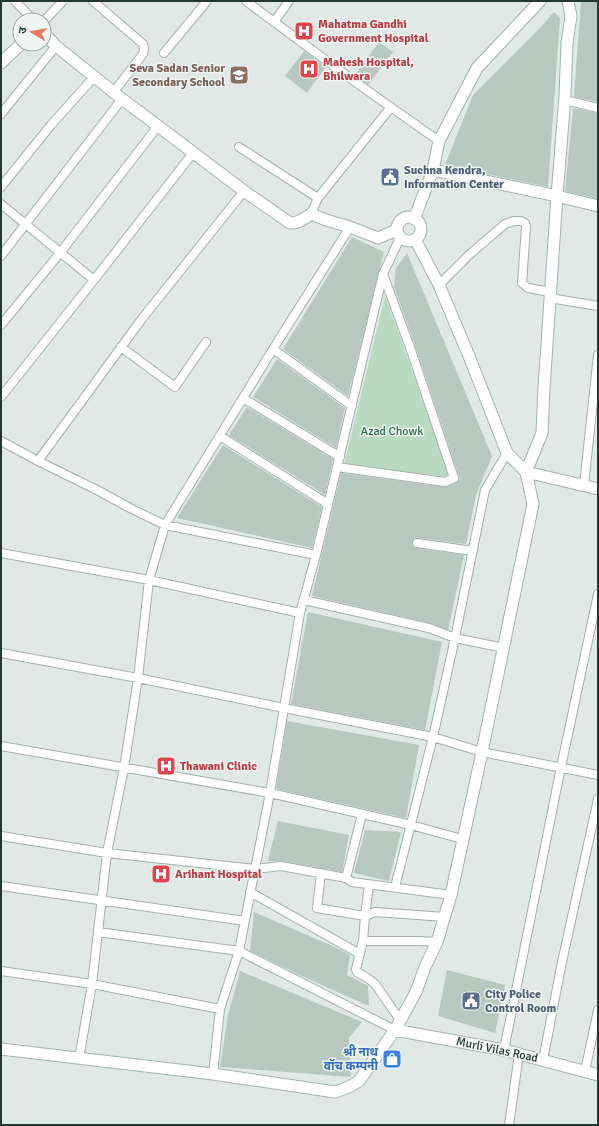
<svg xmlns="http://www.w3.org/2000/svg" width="599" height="1126" viewBox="0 0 599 1126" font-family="Signika,'Noto Sans Devanagari',sans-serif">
<rect width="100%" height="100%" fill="#e0e9e5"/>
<path fill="#bad9c1" d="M385,296L451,477L344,465Z"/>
<path fill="#b8c7c0" d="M581,1H598V102L574,97V95Z
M554,12L560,18L548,187L445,165L473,95L540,28Z
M379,42L393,52L368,85L355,75Z
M304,51L326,67L307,93L285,76Z
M573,108L598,113V199L565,191Z
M352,237L384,252L348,396L283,349Z
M407,253L492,456L476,495L466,544L418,538H415L412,542V545L416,548L464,555L448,630L430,623L312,596L341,473L444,487L456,483L460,479L417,351L394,287L396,268Z
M277,359L345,408L336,448L253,397Z
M247,407L333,459L325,495L229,435Z
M223,445L322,507L312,548L177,518Z
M308,612L442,642L425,730L291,704Z
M287,721L419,745L406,818L276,789Z
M163,757L172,758L170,770L161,768Z
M278,821L349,835L342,872L282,861H268Z
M365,830L401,832L389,881L354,873Z
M157,864L171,867L168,883L154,880Z
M254,912L337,948L350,955L347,975L368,986L369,1006L295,973L250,951Z
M447,970L505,985L495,1033L438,1016Z
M240,971L362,1022L349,1038L351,1077L220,1067L228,1015Z"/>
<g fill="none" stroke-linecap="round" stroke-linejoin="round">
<defs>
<path id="street" d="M15,1L33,20
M93,1L143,44L144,49L143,54L113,93
M246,1L358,84L439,141
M44,21L63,1
M274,22L289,1
M164,53L207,1
M565,100L598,108
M1,114L56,46
M239,147L318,198
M1,187L51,125L94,77
M1,204L94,280L1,397
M311,214L318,198L391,107
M1,256L122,99
M94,280L193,153
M439,285L470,254L505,224L514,221H521L525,223L526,227L522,283L528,288L550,292
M550,298L598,306
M1,325L60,253L158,126
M121,347L175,387L206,342
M273,349L352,406
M243,398L340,457
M220,436L328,504
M1,441L38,461L97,490L130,508L165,525L316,555L300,613
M38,461L141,320L244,191
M337,467L445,482L454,478L412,353L383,274
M584,485L598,355
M417,543L473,551
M1,553L149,580L300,613L284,708L138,678L1,653
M316,555L383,274L400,238
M304,600L429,628L455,638L504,648
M1,746L270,793L255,869L107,853L1,836
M462,839L411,825L270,793L284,708L433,737L482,752L598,775
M321,873L317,908L365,916L375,912L445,917
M346,878L352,882L451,895
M369,885L365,916L363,941H419L437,942
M1,886L245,921
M395,887L433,737L455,638L485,490L507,453
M250,892L360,954
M98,932L239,951L395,1030
M363,941L356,969L357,972L369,979L375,984L400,1020
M1,971L92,984L220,1009L239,951L255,869L281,866L346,878L362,814
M504,1050L561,767L598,594
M79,1059L92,984L107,853L124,768L138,678L149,580L165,525L273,349L350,227
M543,1060L562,962L598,799
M585,1071L598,1010
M213,1074L220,1009
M509,1125L519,1054"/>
<path id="secondary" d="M44,33L56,46L122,99L158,126L244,191L290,223C298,224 305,218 311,214L326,220L350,227L378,238L397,230
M1,63L21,44
M433,170L557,196L598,206
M397 229a12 12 0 1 1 24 0a12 12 0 1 1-24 0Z
M414,219L433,170L439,141L477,68L540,1
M526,472L542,433L544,388L557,196L565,96L567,43L571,16L568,1
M526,472L598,489
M395,1030L504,1050L598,1075
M1,1049L213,1074L335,1092L349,1087L359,1081L395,1030L416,992L425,967L437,942L451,895L482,752L533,504L526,472L507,453L469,356L439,285L415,239"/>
</defs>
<use href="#street" stroke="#a3b0ab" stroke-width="10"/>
<use href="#secondary" stroke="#a0b4ac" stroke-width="13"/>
<use href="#street" stroke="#fff" stroke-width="8"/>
<use href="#secondary" stroke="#fff" stroke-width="11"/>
</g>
<defs>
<symbol id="hospital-square" viewBox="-11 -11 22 22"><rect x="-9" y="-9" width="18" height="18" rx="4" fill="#e0444e" stroke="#f0f6f3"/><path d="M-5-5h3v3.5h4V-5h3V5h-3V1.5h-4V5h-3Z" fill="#fff"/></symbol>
<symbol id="school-square" viewBox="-11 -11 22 22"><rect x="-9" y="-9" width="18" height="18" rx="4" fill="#8d6e63" stroke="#f0f6f3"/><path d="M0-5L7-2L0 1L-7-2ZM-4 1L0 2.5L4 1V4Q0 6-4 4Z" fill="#fff"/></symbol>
<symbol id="civic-square" viewBox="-11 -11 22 22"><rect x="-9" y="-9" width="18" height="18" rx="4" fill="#5c6f8a" stroke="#f0f6f3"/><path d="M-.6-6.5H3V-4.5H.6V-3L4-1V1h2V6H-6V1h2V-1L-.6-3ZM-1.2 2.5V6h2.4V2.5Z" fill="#fff"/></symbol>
<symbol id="shop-square" viewBox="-11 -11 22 22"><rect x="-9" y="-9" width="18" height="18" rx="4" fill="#3f7fe0" stroke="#f0f6f3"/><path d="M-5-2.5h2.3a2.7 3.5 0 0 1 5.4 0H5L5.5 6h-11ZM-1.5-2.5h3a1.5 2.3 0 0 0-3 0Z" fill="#fff"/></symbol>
</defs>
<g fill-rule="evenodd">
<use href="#hospital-square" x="293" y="20" width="22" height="22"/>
<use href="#hospital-square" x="298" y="58" width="22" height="22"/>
<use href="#school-square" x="228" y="64" width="22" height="22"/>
<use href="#civic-square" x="379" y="166" width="22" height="22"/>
<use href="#hospital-square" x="155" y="755" width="22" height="22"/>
<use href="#hospital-square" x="150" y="863" width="22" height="22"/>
<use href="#civic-square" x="460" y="990" width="22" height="22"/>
<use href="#shop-square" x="381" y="1048" width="22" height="22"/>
</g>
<g text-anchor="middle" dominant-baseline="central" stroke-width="3" stroke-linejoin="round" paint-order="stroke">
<g font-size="12" font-weight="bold" fill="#be3a42" stroke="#f0f6f3" text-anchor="start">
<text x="318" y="24">Mahatma Gandhi<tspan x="318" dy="14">Government Hospital</tspan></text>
<text x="323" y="62">Mahesh Hospital,<tspan x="323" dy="14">Bhilwara</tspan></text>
<text x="180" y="766">Thawani Clinic</text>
<text x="175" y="874">Arihant Hospital</text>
</g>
<g font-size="12" font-weight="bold" fill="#785e54" stroke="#f0f6f3" text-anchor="end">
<text x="225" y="68">Seva Sadan Senior<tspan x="225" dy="14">Secondary School</tspan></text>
</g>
<g font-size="12" font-weight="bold" fill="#4e5e75" stroke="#f0f6f3" text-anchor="start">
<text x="404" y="170">Suchna Kendra,<tspan x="404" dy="14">Information Center</tspan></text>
<text x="485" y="994">City Police<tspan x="485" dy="14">Control Room</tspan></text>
</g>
<g font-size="12" fill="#306b45" stroke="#f0f6f3">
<text x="392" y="431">Azad Chowk</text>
</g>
<g font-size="12" fill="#223831" stroke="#f0f6f3">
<text transform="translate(497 1050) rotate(12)">Murli Vilas Road</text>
</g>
<g font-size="12" font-weight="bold" fill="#366cbe" stroke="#f0f6f3" text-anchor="end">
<text x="378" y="1052">श्री नाथ<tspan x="378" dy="14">वॉच कम्पनी</tspan></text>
</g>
</g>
<rect width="599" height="1126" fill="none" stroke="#223831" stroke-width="4"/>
<g transform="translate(32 32) rotate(280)"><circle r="19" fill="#f0f6f3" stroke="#9eaaa5"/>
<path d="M0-3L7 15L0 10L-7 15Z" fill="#e57d62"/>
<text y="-6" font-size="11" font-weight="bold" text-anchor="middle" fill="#223831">उ</text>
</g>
</svg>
